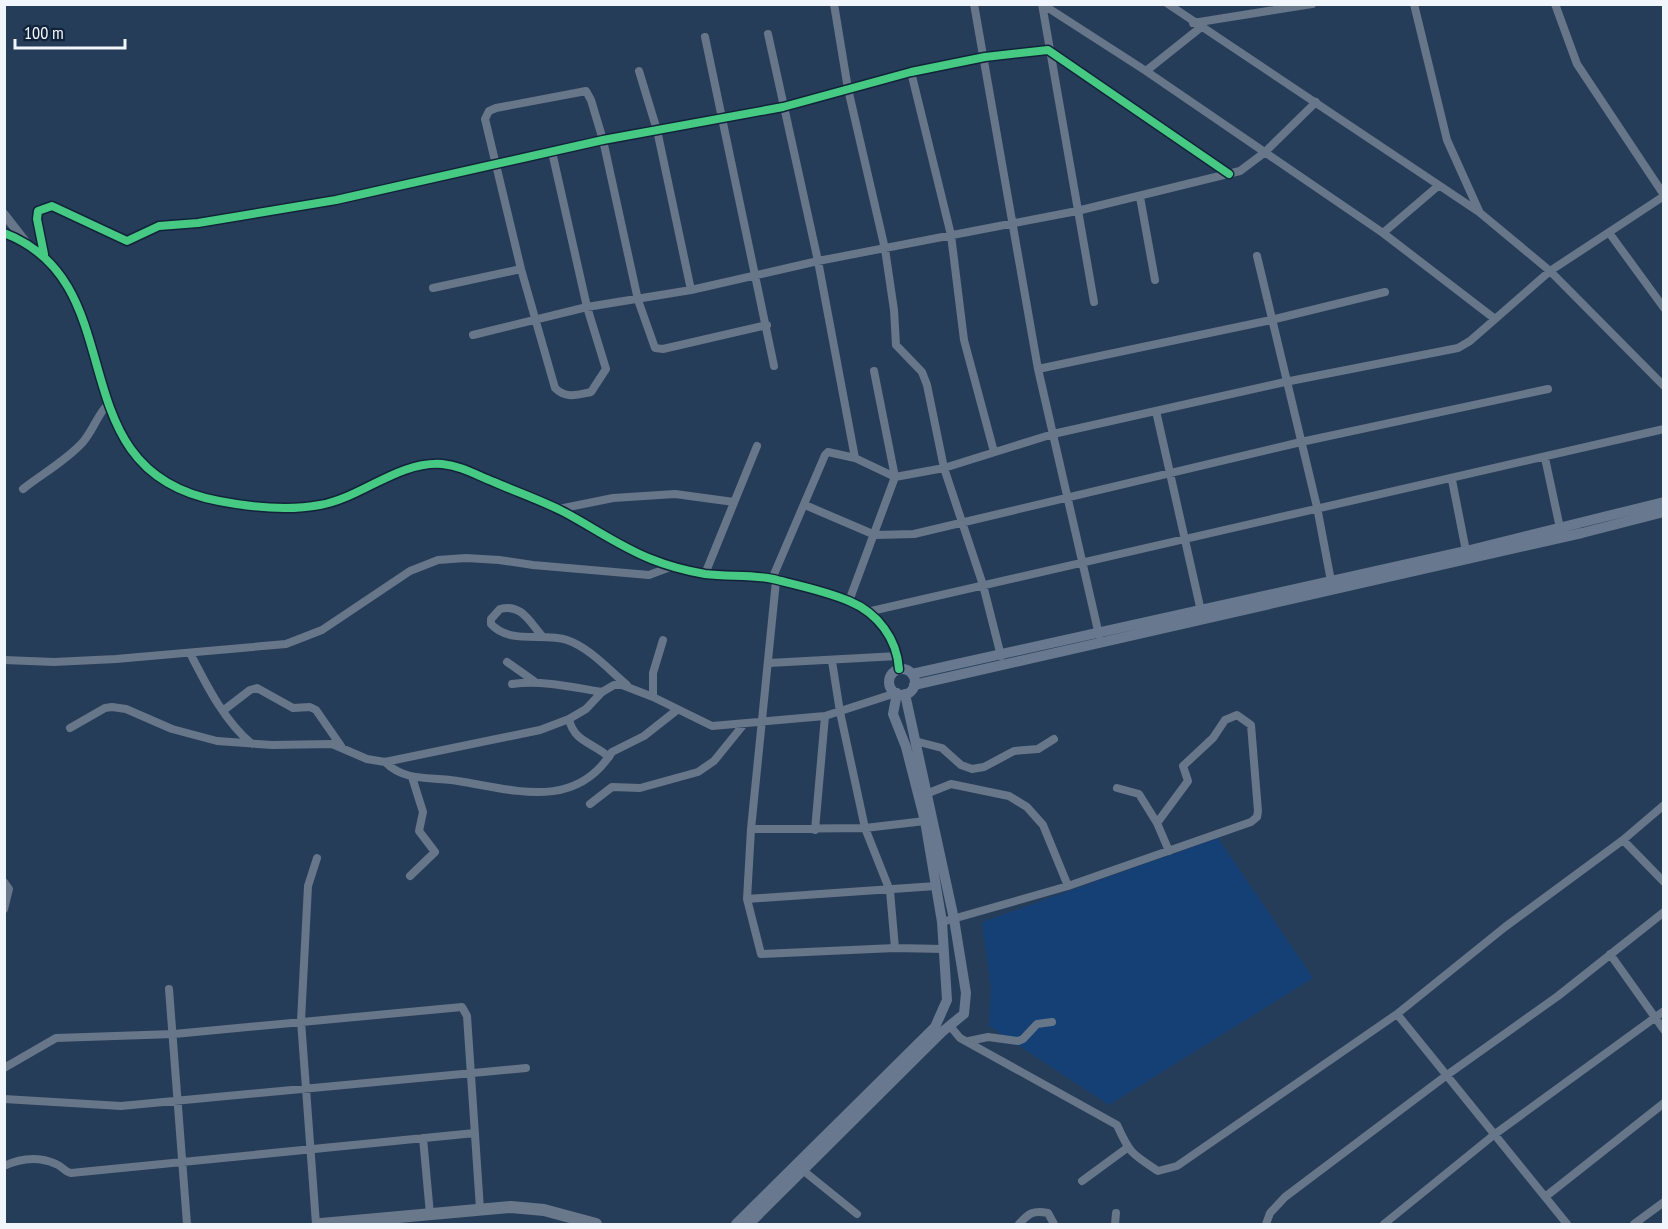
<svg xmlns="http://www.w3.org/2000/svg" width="1668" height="1229" viewBox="0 0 1668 1229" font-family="'PT Sans Narrow',sans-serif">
<rect width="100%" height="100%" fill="#263d59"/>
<path fill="#144076" d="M1218,838L1313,978L1109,1105L989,1026L991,988L982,922Z"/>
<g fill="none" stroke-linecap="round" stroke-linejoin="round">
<path stroke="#677689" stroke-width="8" d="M834,4L848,89L885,249L894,310L896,345L922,372L927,385L944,468L983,585L1001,656
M974,4L1038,369L1099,635
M1042,4L1146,71L1383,233L1495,319
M1042,4L1094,302
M1168,4L1479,212L1550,271L1664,386
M1414,4L1447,140L1479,211
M1555,4L1577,64L1664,195
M1193,23L1312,4
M768,34L818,261L855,458
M705,37L774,366
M639,71L657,130L691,290
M1146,71L1200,28
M911,72L951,235L964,340L994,452
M552,152L587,307L606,369L591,392C577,395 566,399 555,388L521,269L485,119L489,111L496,108L586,91L591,100L603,140L638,300L655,348L663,349L767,325
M1140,197L1155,280
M1383,233L1438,186
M1610,234L1664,308
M44,254L37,219L38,211L52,206L127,241L159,226L198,223L336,200L603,140L783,107L911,72L985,57L1048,50L1229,174
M1257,256L1317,507L1331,581
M433,288L521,269
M473,335L587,307L691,290L818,261L1077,211L1240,171L1264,153L1316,102
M1038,369L1271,320L1385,292
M1156,411L1201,611
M1545,458L1560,528
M1452,480L1466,551
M23,489C42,474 67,460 83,442C94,429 97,415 109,403
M805,505L875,535L914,534L1301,442L1548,389
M559,509L613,498L675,494L734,502
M705,574L757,446
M772,579L825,455L828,452L855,458L895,477L944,468L1053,434L1285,382L1458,348L1470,341L1550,271L1664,196
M776,581L751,829L747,899L761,954L895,948L944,949
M849,601L895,477L874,371
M867,612L1664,429
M543,637C530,623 522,603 500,609L491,619V624C510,645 544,632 567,640C590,648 609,670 627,685
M190,653C206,684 224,721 252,744
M4,660L54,662L116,659L286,644L322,630L410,571L438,560L466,558L499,560L533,565L649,575L673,566
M832,661L840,712L865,828L890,891L895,948
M507,662L534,681
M769,663L898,656
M512,684C543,680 571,687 602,692
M653,697V673L663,640
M224,710L250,690L257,688L293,708L310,707L316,710L341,746
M569,719C574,742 592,742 609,757
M70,728L105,708L112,707L126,709L172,729L217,741L272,745L332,744L367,759L385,762L540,730L569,719L586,709L602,692L614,685H622L653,697L712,726L825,716L896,693
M915,741L942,748L961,765L972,769L984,767L1014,751L1038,749L1054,739
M385,762C406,783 432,776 458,781C515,790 575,811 612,752L644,736L677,710
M1117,788L1139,794L1157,823L1169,851
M926,794L951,784L1009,796L1027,807L1043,825L1068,886
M590,804L612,787L640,788L698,772L714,761L744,724
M751,829L865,828L925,821
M815,830L825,716
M1623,840L1664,882
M410,876L435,852L419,831L423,812L412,777
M4,882L9,889L4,909
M747,899L936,886
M942,922L1068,886L1251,822L1257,817L1258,811L1251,725L1237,715L1225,720L1213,738L1183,766L1188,781L1157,823
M1610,954L1664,1030
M169,989L187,1224
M1397,1014L1567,1224
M950,1026L960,1038L1117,1125C1130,1154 1132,1154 1158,1171L1177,1166L1397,1014L1505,927L1623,840L1664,805
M969,1041L988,1037L1018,1041L1023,1039L1037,1024L1052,1022
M4,1068L56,1038L174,1034L462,1007L467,1016L480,1209
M4,1099L121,1106L526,1068
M423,1138L430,1214
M4,1166C21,1158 38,1156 56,1164C62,1166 65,1172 71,1173L475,1133
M805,1172L857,1214
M1082,1181L1127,1148
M1545,1197L1664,1103
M316,1224L301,1021L308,886L317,858
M1019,1224C1029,1213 1033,1210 1048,1213L1054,1224
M1115,1224L1116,1213
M1266,1224L1270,1213L1285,1197L1447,1075L1558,996L1664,912
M1384,1224L1495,1134L1664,1011
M1634,1224L1664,1202"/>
<path stroke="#677689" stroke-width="9" d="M4,214L25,241
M4,233C138,284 53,471 219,501C250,507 288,511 320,505C361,498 398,461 442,464C462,466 476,475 494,482C517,492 540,500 562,511C591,526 620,547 651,559C668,566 688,571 705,574C728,577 751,574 773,579C797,585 826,591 849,601C878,613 897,639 899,669"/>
<path stroke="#67788f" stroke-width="10" d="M889 682a13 13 0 1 1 26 0a13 13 0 1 1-26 0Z
M912,674L1466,551L1664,502
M914,685L1582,533L1664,512
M736,1224L935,1027L947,1000L942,922L925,821L906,747L893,714L897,693
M749,1224L942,1032L964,1014L966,993L954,919L905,694"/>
<path stroke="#6a788b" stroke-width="12" d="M321,1224L511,1207L544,1210L596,1224"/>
<defs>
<path id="cycleway" d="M4,233C138,284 53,471 219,501C250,507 288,511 320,505C361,498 398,461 442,464C462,466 476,475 494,482C517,492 540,500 562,511C591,526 620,547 651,559C668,566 688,571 705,574C728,577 751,574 773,579C797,585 826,591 849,601C878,613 897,639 899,669
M44,254L37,219L38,211L52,206L127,241L159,226L198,223L336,200L603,140L783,107L911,72L985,57L1048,50L1229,174"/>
</defs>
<use href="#cycleway" stroke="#11233a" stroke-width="11"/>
<use href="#cycleway" stroke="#46c982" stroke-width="8"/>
</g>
<rect width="1668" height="1229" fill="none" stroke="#f1f5fc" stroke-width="12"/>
<path d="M15 39v9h110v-9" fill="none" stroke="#f1f5fc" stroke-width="3"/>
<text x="24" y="39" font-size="18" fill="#f1f5fc" stroke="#11233a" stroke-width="4.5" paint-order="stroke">100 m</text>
</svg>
